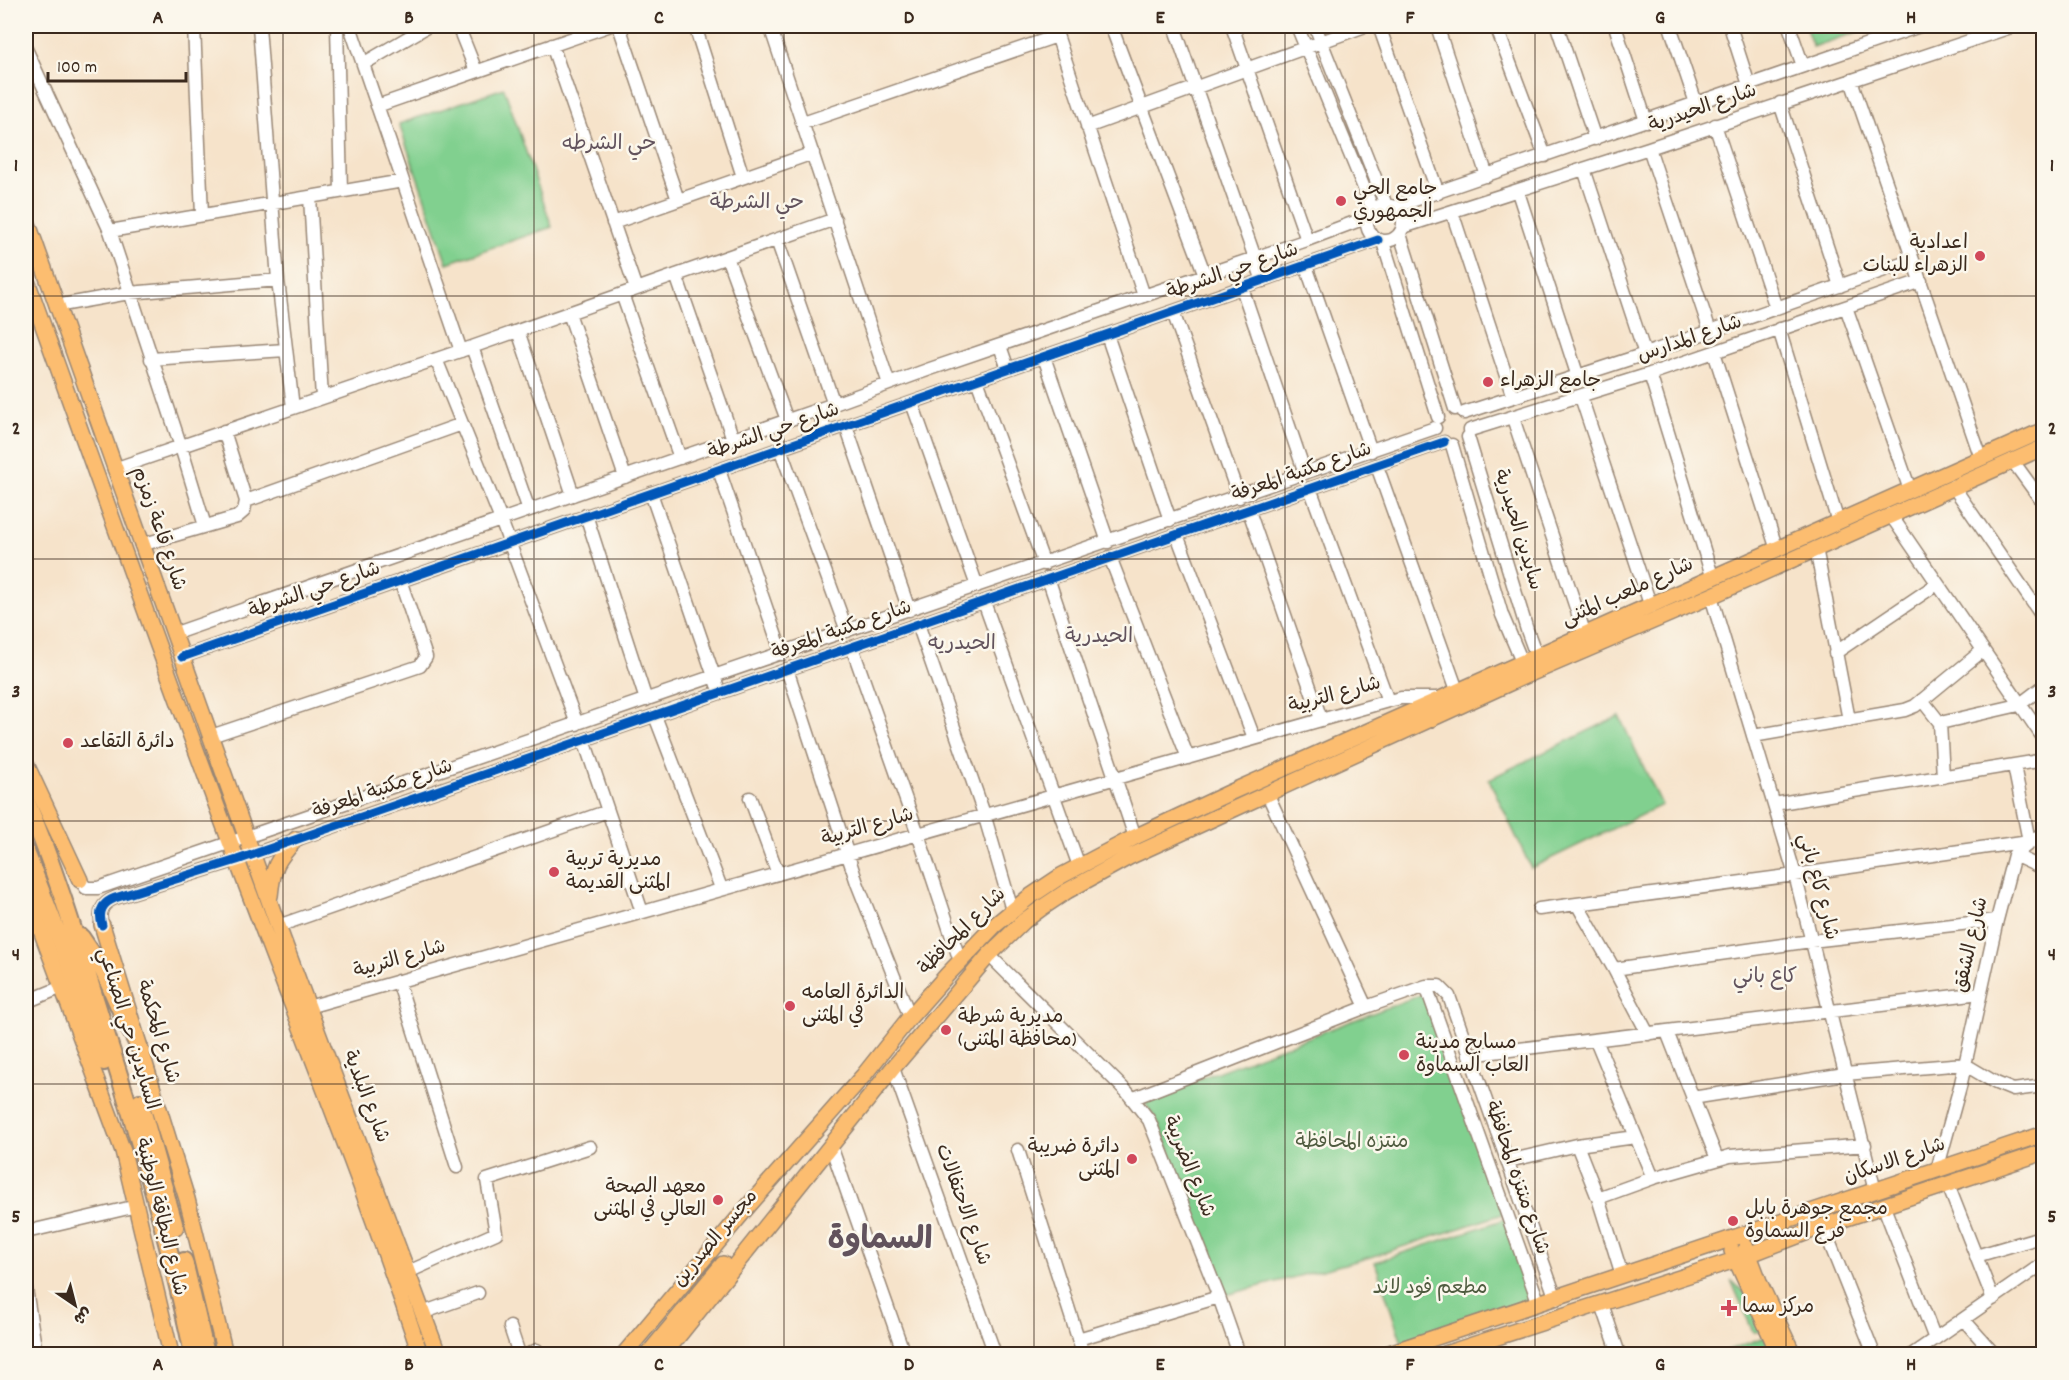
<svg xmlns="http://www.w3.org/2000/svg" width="2069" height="1380" viewBox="0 0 2069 1380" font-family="Dekko,'Playpen Sans Arabic',sans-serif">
<rect width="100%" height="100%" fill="#fbf7ec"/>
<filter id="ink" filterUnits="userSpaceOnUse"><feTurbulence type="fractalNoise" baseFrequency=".0167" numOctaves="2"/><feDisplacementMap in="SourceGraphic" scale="12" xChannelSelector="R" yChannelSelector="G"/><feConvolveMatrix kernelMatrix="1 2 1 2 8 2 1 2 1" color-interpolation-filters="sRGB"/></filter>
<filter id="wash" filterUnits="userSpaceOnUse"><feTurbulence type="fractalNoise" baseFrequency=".008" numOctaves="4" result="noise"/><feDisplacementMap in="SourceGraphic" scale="24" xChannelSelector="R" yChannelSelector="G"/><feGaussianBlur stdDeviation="1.35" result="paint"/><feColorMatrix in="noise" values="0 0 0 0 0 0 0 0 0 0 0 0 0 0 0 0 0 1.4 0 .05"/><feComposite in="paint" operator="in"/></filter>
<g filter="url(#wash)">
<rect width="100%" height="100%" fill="#f6e3ca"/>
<path fill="#81d08f" stroke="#5e7d56" stroke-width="1.5" d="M1805,26H1874L1813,47Z
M504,88L552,227L447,263L399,124Z
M1619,716L1662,805L1531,868L1489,779Z
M1423,994L1503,1214L1371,1257L1226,1295L1158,1122L1143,1100Z
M1509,1218L1531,1299L1402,1343L1375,1262Z
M1731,1280L1745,1293L1763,1331L1753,1332Z
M1765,1337L1773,1354H1718Z"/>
</g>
<g filter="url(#ink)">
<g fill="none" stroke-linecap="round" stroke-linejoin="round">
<defs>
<path id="minor" d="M194,26L202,215
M259,26L278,280L293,408
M337,26L341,191
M350,26L461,351
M458,26L476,71
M619,26L678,200
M695,26L743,177
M770,26L889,384
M1054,26L1144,296
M1111,26L1205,275
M1174,26L1263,281
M1232,26L1307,240
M1297,26L1373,210
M1315,26L1386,205
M1379,26L1438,193
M1437,26L1487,176
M1496,26L1545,156
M1557,26L1595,139
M1615,26L1646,121
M1670,26L1696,103
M1730,26L1749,85
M1789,26L1803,66
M552,45L636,289
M26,49L110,231L181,447L205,526
M363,64L428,26
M1851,80L1981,458
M1780,103L1840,286
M377,106L608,26
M803,123L1057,36
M1715,125L1776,308
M1087,127L1365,26
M1649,148L1710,331
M1584,169L1645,354
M1518,192L1578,377
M310,197L322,398
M1367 223a18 18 0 1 1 36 0a18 18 0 1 1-36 0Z
M1394,207L1920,26
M1452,212L1513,397
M613,223L813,153
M1403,227L1649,148L2014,26
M110,231L403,181
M1400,234L1455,409
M777,240L834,404
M1383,242L1438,417
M727,257L787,420
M1306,266L1371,451
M676,275L733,439
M1242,288L1305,473
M622,294L680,458
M56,306L129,293L278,280
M1846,307L1910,490
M1173,312L1239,497
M569,313L625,477
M1779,329L1838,522
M518,331L573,495
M1107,335L1170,520
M1000,346L1008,369
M472,347L529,510
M1714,352L1777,550
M1044,357L1108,542
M151,359L286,350
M436,359L501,520L577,724
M1650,374L1713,579
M977,380L1044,564
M1581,397L1651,607
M912,403L977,586
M818,410L826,432
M1464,413L1645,354L1913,260
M1513,418L1585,635
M846,426L909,610
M1470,430L1650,374L1921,281
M1468,437L1527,630L1539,663
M1452,445L1502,615L1525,669
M780,448L847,631
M2012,460L2044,504
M1377,466L1457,690
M114,469L472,347L835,219
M719,470L782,654
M1953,486L2044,619
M1310,488L1388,701
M651,493L717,685
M246,501L462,424
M1249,511L1321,719
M1890,514L2044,739
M586,515L646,700
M1177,535L1254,738
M141,545L237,517L244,511L246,501L224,431
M1816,548L1849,720
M1110,557L1188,758
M1048,578L1135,837
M1711,596L1795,875L1875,1191
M984,602L1079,866
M918,624L984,814L1012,910
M173,634L834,404L930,369L1307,240L1368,217
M852,647L918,834L960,961
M1835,653L1937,584
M182,657L1378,240
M787,669L857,883L910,1017
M1922,700L1940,723L1943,777
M655,716L721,888
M1940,723L2019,705L2044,686
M211,736L420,666L426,657L400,580
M1753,736L1905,710L1915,706L1982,651
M584,740L642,912
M2014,766L2029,841
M1268,795L1366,1007
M750,798L778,874
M1774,804L2044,760
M2014,855L2044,869
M80,880L86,888H98L1435,428
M1577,904L1614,969L1648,1034
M1539,909L1795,875L2029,841
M102,925C98,912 102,903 115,898L237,860L1444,442
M278,926L608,811
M989,955L1127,1092L1149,1120L1219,1297L1239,1354
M1614,969L1811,941L1997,920
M398,981L457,1167
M1426,986L1539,1304
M26,1002L62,987
M308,1007L1388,701L1401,698H1438
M1667,1032L1717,1159
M1596,1040L1653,1178
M1469,1055L1980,993
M893,1068L995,1354
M1134,1098L1366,1007L1426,986H1439L1449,996L1556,1299
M1692,1098L1845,1074L1964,1064L1996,1083L2013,1090L2044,1086
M1577,1145L1598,1198L1622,1275
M831,1146L904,1354
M1018,1150L1083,1354
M1508,1161L1577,1145L1636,1137
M1937,1170L1961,1083L1997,920L2014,855L2044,832
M1948,1185L1993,1299
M1598,1198L1653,1178L1730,1156L1865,1145
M1884,1207L1935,1339
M1823,1226L1874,1354
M26,1232L137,1206
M1976,1256L2044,1236
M408,1272L496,1233L487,1180L590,1147
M26,1289L36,1354
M1602,1304L1619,1354
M422,1313L478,1293
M1964,1320L1994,1354
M510,1327L519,1354
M1078,1339L1219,1297
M529,1354L537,1350
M1913,1354L2044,1263
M2039,1354L2044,1351"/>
<path id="major" d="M26,218L282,937L438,1354
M26,278C95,471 164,665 236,858C298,1023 365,1187 420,1354
M26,764L80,880
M26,890L123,1151L171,1354
M270,896C273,866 276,861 296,839
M102,925L187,1199L225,1354
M1746,1247L1760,1284L1793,1354
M1732,1251L1779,1354
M624,1354L750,1204L863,1076L910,1017L947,975L994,926L1028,898L1061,876L1135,837L1229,793L2044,430
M648,1354L723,1264
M664,1354L893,1068L989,955L1024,921L1043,907L1067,891L1129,857L1236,808L1527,675L1711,596L2044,447
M1386,1354L2044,1134
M1445,1354L1735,1260L1823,1226L2044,1152"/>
<path id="highway" d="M26,800C57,873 79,948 103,1024C138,1133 170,1242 193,1354
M26,852L62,944L104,1062
M81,937L102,968L124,1018L139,1047
M140,1102L175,1227
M184,1261L206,1354"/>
</defs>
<use href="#minor" stroke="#988674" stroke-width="15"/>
<use href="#major" stroke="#988674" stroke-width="18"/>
<use href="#highway" stroke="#988674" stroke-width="20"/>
<use href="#minor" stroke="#fff" stroke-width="12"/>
<use href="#major" stroke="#fcbd6f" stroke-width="15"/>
<use href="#highway" stroke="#fcbd6f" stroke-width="16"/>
<defs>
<path id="cycleway" d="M182,657L1378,240
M102,925C98,912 102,903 115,898L237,860L1444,442"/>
</defs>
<use href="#cycleway" stroke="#fbf7ec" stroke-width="13"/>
<use href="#cycleway" stroke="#0057b8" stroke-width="9"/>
</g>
</g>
<path fill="none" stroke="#3b2a1e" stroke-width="1.5" stroke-opacity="0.55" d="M283,26V1354M534,26V1354M784,26V1354M1034,26V1354M1285,26V1354M1535,26V1354M1786,26V1354M26,296H2044M26,559H2044M26,821H2044M26,1084H2044"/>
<g fill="#d1495b" stroke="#fbf7ec" stroke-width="2">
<circle cx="1341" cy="201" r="6"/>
<circle cx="1980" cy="256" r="6"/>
<circle cx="1488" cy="382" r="6"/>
<circle cx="68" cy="743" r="6"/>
<circle cx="554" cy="872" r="6"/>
<circle cx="790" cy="1006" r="6"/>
<circle cx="946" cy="1030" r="6"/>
<circle cx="1404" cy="1055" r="6"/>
<circle cx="1132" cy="1159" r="6"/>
<circle cx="718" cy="1200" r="6"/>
<circle cx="1733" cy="1221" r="6"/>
<path d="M1726 1299h6v6h6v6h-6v6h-6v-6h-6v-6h6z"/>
</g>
<g text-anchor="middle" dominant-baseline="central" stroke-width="5" stroke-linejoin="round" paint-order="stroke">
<g font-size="20" fill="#3b2a1e" stroke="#fbf7ec">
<text transform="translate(1703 109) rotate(-19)">شارع الحيدرية</text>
<text transform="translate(1233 272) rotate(-19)">شارع حي الشرطة</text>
<text transform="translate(1690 340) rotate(-19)">شارع المدارس</text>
<text transform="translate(774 432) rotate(-19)">شارع حي الشرطة</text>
<text transform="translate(1302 473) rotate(-19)">شارع مكتبة المعرفة</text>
<text transform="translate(158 529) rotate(71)">شارع قاعة زمزم</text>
<text transform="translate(1517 530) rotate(73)">سايدين الحيدرية</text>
<text transform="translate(315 591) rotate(-19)">شارع حي الشرطة</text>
<text transform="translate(1628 593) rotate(-24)">شارع ملعب المثنى</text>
<text transform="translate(842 631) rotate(-19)">شارع مكتبة المعرفة</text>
<text transform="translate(1335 696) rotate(-15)">شارع التربية</text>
<text transform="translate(383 790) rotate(-19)">شارع مكتبة المعرفة</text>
<text transform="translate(868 828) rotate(-16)">شارع التربية</text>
<text transform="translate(1817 887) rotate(75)">شارع كاع باني</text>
<text transform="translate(963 932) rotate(-45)">شارع المحافظة</text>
<text transform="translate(1972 945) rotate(-77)">شارع الشقق</text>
<text transform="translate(400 960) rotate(-16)">شارع التربية</text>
<text transform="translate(127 1029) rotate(73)">السايدين حي الصناعي</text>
<text transform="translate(157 1032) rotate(73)">شارع المحكمة</text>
<text transform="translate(365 1097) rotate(69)">شارع البلدية</text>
<text transform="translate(1895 1162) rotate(-19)">شارع الاسكان</text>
<text transform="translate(1188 1167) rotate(68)">شارع الضريبة</text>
<text transform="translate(1516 1178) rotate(71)">شارع منتزه المحافظة</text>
<text transform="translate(962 1205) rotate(70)">شارع الاحتفالات</text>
<text transform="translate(160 1217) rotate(76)">شارع البطاقة الوطنية</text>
<text transform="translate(716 1239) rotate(-50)">مجسر الصدرين</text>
</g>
<g font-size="20" fill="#3b2a1e" stroke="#fbf7ec" text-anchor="start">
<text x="1353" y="190">جامع الحي<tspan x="1353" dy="23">الجمهوري</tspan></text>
<text x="1968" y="244" text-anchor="end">اعدادية<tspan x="1968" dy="23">الزهراء للبنات</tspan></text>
<text x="1500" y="382">جامع الزهراء</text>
<text x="80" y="743">دائرة التقاعد</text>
<text x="566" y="861">مديرية تربية<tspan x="566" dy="23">المثنى القديمة</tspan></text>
<text x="802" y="994">الدائرة العامه<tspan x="802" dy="23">في المثنى</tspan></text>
<text x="958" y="1018">مديرية شرطة<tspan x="958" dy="23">(محافظة المثنى)</tspan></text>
<text x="1416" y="1044">مسابح مدينة<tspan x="1416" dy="23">العاب السماوة</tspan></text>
<text x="1120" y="1148" text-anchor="end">دائرة ضريبة<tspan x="1120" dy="23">المثنى</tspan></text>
<text x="706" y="1188" text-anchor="end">معهد الصحة<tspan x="706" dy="23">العالي في المثنى</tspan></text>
<text x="1745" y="1210">مجمع جوهرة بابل<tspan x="1745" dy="23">فرع السماوة</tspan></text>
<text x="1742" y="1308">مركز سما</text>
</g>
<g font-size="20" fill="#505c40" stroke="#fbf7ec">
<text x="1352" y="1143">منتزه المحافظة</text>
<text x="1430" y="1289">مطعم فود لاند</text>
</g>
<g font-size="21" fill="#62535d" stroke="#fbf7ec">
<text x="609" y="145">حي الشرطه</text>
<text x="757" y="204">حي الشرطة</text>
<text x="1099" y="638">الحيدرية</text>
<text x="962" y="645">الحيدريه</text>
<text x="1765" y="978">كاع باني</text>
</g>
<g font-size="32" font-weight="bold" fill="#62535d" stroke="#fbf7ec">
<text x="880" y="1242">السماوة</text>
</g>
</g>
<rect width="2069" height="1380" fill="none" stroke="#fbf7ec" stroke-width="66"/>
<g transform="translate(75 1305) rotate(145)" stroke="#fbf7ec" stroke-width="4.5" paint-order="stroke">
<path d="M0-4.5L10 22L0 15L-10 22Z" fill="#3b2a1e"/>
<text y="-9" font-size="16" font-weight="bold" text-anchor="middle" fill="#3b2a1e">ش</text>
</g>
<path d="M48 72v9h138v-9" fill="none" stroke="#3b2a1e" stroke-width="3"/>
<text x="57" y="72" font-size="18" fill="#3b2a1e" stroke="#fbf7ec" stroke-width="4.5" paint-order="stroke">100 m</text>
<rect x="33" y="33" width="2003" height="1314" fill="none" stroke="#3b2a1e" stroke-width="2"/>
<g font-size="20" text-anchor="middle" font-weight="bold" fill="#3b2a1e">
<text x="158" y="23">A</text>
<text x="409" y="23">B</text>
<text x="659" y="23">C</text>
<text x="909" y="23">D</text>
<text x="1160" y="23">E</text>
<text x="1410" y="23">F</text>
<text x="1660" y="23">G</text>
<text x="1911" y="23">H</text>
<text x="16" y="171">1</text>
<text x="2052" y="171">1</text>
<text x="16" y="434">2</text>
<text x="2052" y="434">2</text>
<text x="16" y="697">3</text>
<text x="2052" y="697">3</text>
<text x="16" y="960">4</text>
<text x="2052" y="960">4</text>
<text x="16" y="1222">5</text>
<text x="2052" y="1222">5</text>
<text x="158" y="1370">A</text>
<text x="409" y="1370">B</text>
<text x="659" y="1370">C</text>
<text x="909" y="1370">D</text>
<text x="1160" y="1370">E</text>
<text x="1410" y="1370">F</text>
<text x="1660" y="1370">G</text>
<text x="1911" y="1370">H</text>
</g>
</svg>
